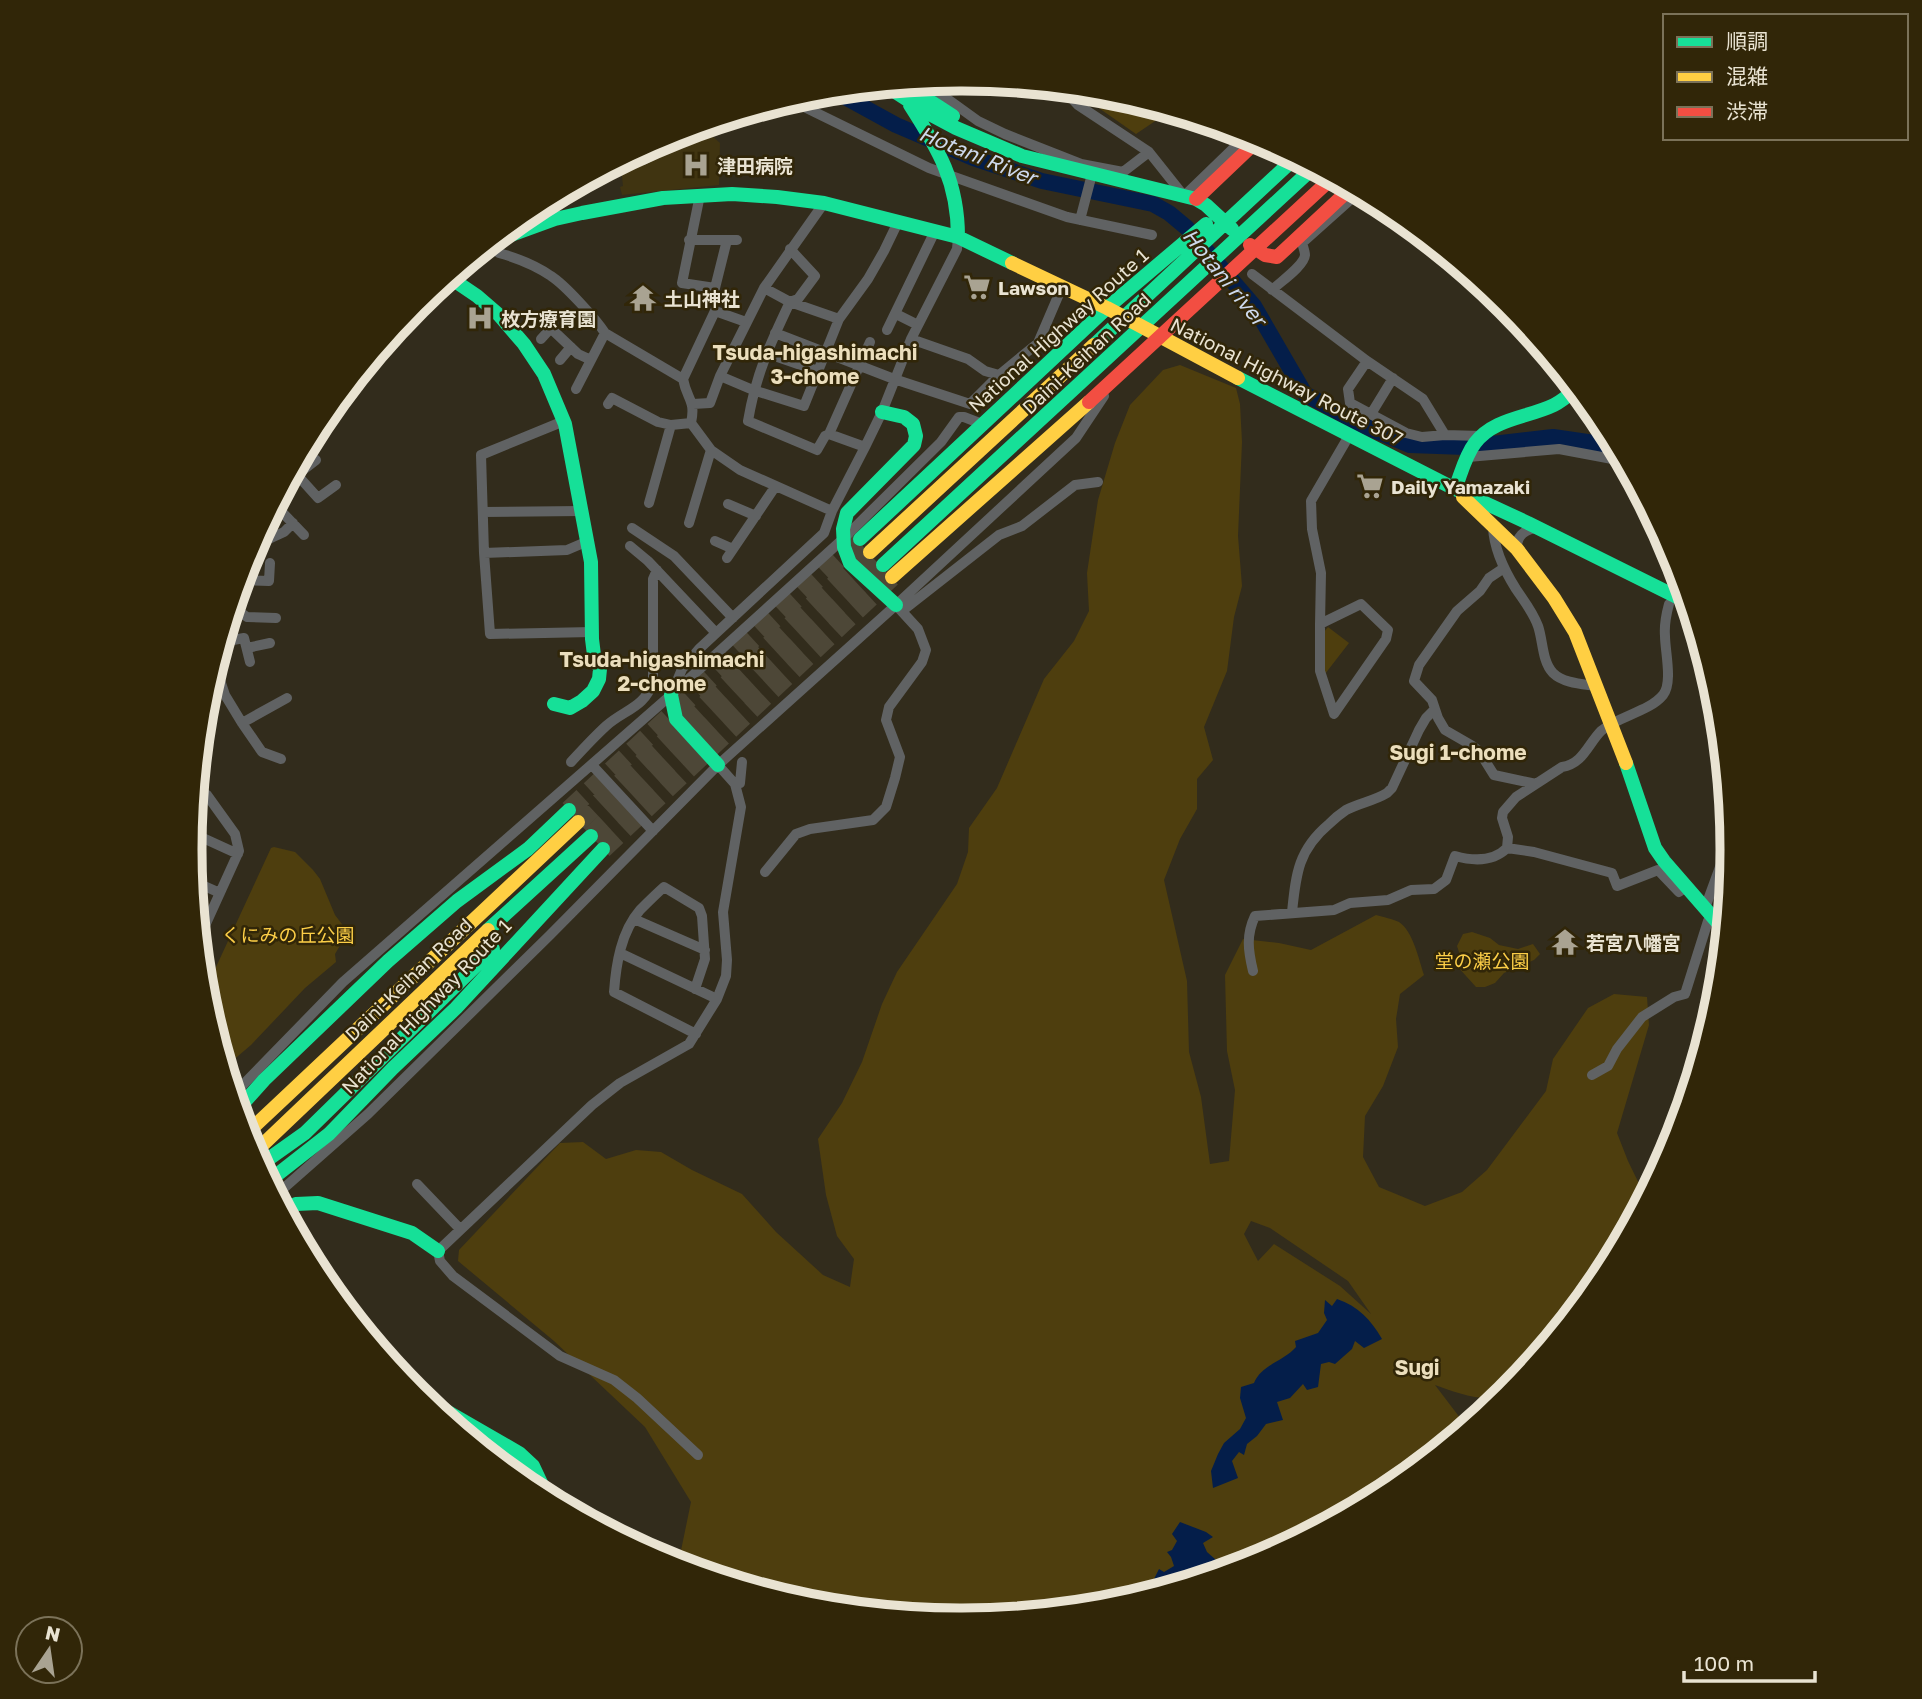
<svg xmlns="http://www.w3.org/2000/svg" width="1922" height="1699" viewBox="0 0 1922 1699" font-family="'Golos Text','Noto Sans JP',sans-serif">
<rect width="100%" height="100%" fill="#322c1c"/>
<path fill="#403411" d="M695,129L710,134L720,143L719,185L622,195L620,187L623,186L621,167L665,151L671,152L683,132Z"/>
<path fill="#4e3e0e" fill-rule="evenodd" d="M1073,90L1112,94L1170,111L1136,134Z
M1180,365L1236,388L1240,404L1242,442L1238,536L1242,586L1234,617L1227,671L1204,727L1213,760L1197,779V809L1180,839L1164,880L1187,981L1189,1052L1201,1097L1210,1164L1229,1161L1235,1090L1227,1051L1225,975L1243,939L1279,943L1311,950L1376,915C1383,917 1393,919 1399,922C1413,931 1419,960 1424,975L1400,994L1396,1019L1398,1047L1383,1086L1365,1116L1363,1157L1379,1187L1425,1206L1462,1192L1487,1170L1546,1091L1553,1059L1588,1008L1614,994L1647,997L1649,1025L1617,1133L1628,1161L1645,1196L1602,1278L1506,1395C1486,1404 1454,1392 1435,1385L1467,1427L1389,1491L1256,1562L1111,1606L961,1620L810,1605L678,1565L691,1502L645,1427L554,1341L458,1261L459,1250L560,1143L583,1142L606,1159L636,1150L661,1152L692,1170L742,1194L776,1232L823,1275L850,1287L854,1259L837,1236L826,1195L818,1139L842,1103L862,1062L882,1004L897,972L957,884L968,852L969,828L997,788L1044,679L1074,641L1089,611L1087,573L1098,500L1115,443L1130,405L1163,370ZM1251,1221L1270,1228L1348,1281L1371,1314L1340,1286L1274,1244L1258,1261L1244,1234Z
M1328,627L1349,643L1325,674L1323,633Z
M274,847L295,852L313,870L320,879L335,915L348,932L335,954L336,962L305,988L251,1045L231,1062L227,1072L204,993L265,861L271,848Z
M1472,932L1490,938L1499,945L1518,949L1533,944L1540,954L1534,960L1504,973L1495,983L1485,987H1476L1457,966L1459,952L1457,946L1463,934Z"/>
<path fill="#041e4a" d="M1337,1299C1358,1306 1371,1320 1382,1339L1364,1348L1355,1341L1352,1349L1335,1364L1329,1362L1321,1364L1318,1387L1307,1390L1303,1384L1290,1398L1277,1402L1283,1420L1266,1424L1257,1436L1247,1444L1244,1455L1239,1452L1232,1461L1238,1478L1213,1488L1211,1471L1218,1454L1224,1443L1240,1429L1246,1418L1240,1398L1241,1387L1254,1383C1261,1365 1284,1361 1296,1347L1295,1341L1318,1333L1327,1320L1324,1313L1325,1300L1332,1306Z
M1180,1522L1206,1532L1213,1537L1203,1543L1207,1552L1224,1567L1215,1574L1146,1595L1159,1569L1164,1572L1174,1566L1171,1557L1167,1552L1172,1550L1177,1541L1172,1534Z"/>
<g fill="none" stroke-linecap="round" stroke-linejoin="round">
<path stroke="#041e4a" stroke-width="16" d="M834,91L896,125L973,158L1042,181L1153,204L1169,213L1187,228L1254,306L1305,394L1362,425L1410,445L1466,447L1553,437L1615,446"/>
<path stroke="#4d4737" stroke-width="19" stroke-dasharray="19 10" stroke-linecap="butt" d="M569,810L858,541
M578,822L870,552
M591,836L883,565
M603,849L892,577"/>
<path stroke="#606263" stroke-width="10" d="M924,82L978,121L1005,134L1081,164L1123,172L1149,152
M1063,89L1078,105L1149,152L1184,196L1247,135
M790,100L929,168L1067,217L1152,235
M616,164L643,160L663,150L670,136
M700,195L682,283L715,288L727,240
M552,198L577,185
M1080,220L1092,174
M689,240H737
M493,242L499,253C517,258 535,265 551,276C565,285 596,319 605,333L683,379C687,400 696,400 691,423L711,450L740,470L832,511
M790,249L815,276L798,299L790,302C770,344 756,374 748,421L817,450L825,436L829,434L870,342
M1252,274L1367,361L1423,399L1445,435L1481,436
M764,288L790,302L839,319
M1272,290C1280,282 1304,266 1305,255C1305,252 1303,246 1302,243L1359,192
M896,314L918,325
M541,319L578,354L591,360
M887,330L935,231
M775,333L894,379L970,404L999,375L1038,343L1062,287
M541,339L551,328
M911,339L968,359L985,371L999,375
M766,353L818,371
M560,360L571,347
M1367,361L1348,389L1350,403L1406,433L1422,437L1445,435
M720,376L753,390L804,406L839,319L868,279L884,251L898,222
M683,379L715,311L746,322
M576,389L605,333
M608,404L612,398L658,422L671,425L691,423
M693,404L710,403L720,376L764,288L824,203
M1371,414L1393,378
M564,421L481,455L484,553L490,634L592,632
M829,434L865,447L882,412L911,339L957,249L958,237
M1468,457L1559,449L1623,461
M291,477L300,478L318,498L336,485
M294,477L316,460
M649,503L671,425
M728,504L756,516
M274,508L280,510L304,535
M483,512L581,511
M689,523L711,450
M1493,527C1494,550 1504,570 1516,589C1524,601 1533,612 1538,626C1543,640 1542,662 1553,673C1563,683 1582,684 1595,686
M632,528L674,556L733,618
M257,538L260,543L284,532L293,523
M715,541L733,549
M630,546L648,561L716,633
M1517,549C1516,537 1524,530 1535,528
M484,553L567,550L588,541
M727,558L775,487
M1504,568L1489,578L1480,591L1457,611L1419,665L1414,681L1432,700L1438,718L1445,730L1471,745L1479,751L1494,775L1536,784
M241,580L269,581L270,563
M1361,604L1388,630L1386,639L1334,714L1320,671V624Z
M232,611L237,610L247,617L276,618
M902,611L999,535L1022,526L1075,485L1098,482
M1320,624L1321,573L1312,529L1311,501L1350,434
M222,642L244,638L250,662
M247,648L270,643
M215,665L225,695L242,723L262,752L281,759
M672,693L682,669L699,649L824,533L832,511L865,447
M242,723L287,698
M571,762C582,750 594,737 606,726C625,709 645,708 653,681V579L657,570
M592,765L653,831
M735,784L740,783L742,762
M196,788L207,795L235,834L239,851L199,939
M192,833L238,854
M1507,848L1534,852L1612,873L1617,886L1658,870L1679,892L1686,887
M765,872L796,834L810,829L873,820L886,807L895,778L900,757L886,720L889,707L922,662L926,650L918,629L896,605
M193,881L220,893
M1705,908L1731,837
M1292,912C1296,874 1298,850 1329,824C1334,819 1340,814 1346,810C1359,803 1374,801 1387,793L1392,788L1419,730L1426,718L1435,709
M634,919L705,950
M620,953L717,999
M1253,971C1248,950 1246,935 1255,916L1334,910L1350,903L1388,900L1411,890L1434,889L1446,880L1455,856C1473,861 1493,862 1507,848L1508,837L1502,818L1503,812L1516,797L1562,767C1583,764 1588,744 1601,731C1618,716 1649,712 1663,695C1673,683 1665,651 1665,636C1664,624 1666,615 1669,604
M695,989L705,959L702,916L699,908L664,887C656,894 648,902 640,910C621,932 616,964 614,992L696,1034
M1592,1075L1608,1066L1617,1049L1642,1017L1674,997L1685,994L1708,921L1712,916
M234,1094L343,982L671,695L843,539L941,442L959,417H964L982,424
M417,1184L460,1229
M276,1195L368,1114L550,935L718,765L896,605L1076,438L1104,396
M698,1455L637,1398L614,1380L560,1356L453,1276L440,1261L438,1251L592,1105L620,1083L689,1044L717,999L726,976L727,960L723,912L741,807L735,784L718,765"/>
<path stroke="#16e098" stroke-width="14" d="M904,84L953,116
M886,86L926,112L956,128L1022,156L1196,199L1206,205L1232,229
M910,105C939,150 958,182 958,237
M492,242L555,219L582,213L663,198L732,194L777,197L824,203L958,237L1012,263
M449,277L477,296L499,315L524,344L544,374L565,424L591,562L592,639L594,655L600,669L599,679L593,691L582,701L570,708L554,704
M1094,345L1295,158
M1238,378L1455,489L1528,523L1687,602
M882,412L904,417L913,424L916,436L914,445L847,513L843,529L844,547L850,563L896,605
M1455,489C1461,474 1465,456 1475,443C1494,418 1527,418 1554,405C1562,401 1569,395 1576,389
M860,539L1107,308L1206,224
M883,565L1313,168
M671,695L676,719L718,765
M1626,763L1655,848L1664,861L1724,930
M488,930L591,836
M238,1109L264,1080L388,961L457,901L528,849L569,810
M260,1165L305,1133L493,949
M269,1181L329,1134L393,1068L456,1008L603,849
M284,1210L296,1204L318,1203L412,1233L438,1251
M411,1388L422,1397L519,1453L533,1466L541,1483L543,1496"/>
<path stroke="#ffcf43" stroke-width="14" d="M1012,263L1107,308L1238,378
M1463,497L1517,549L1554,598L1575,632L1626,763
M870,552L1094,345
M892,577L1089,402
M246,1134L578,822
M254,1153L488,930"/>
<path stroke="#f24e42" stroke-width="14" d="M1196,199L1259,139
M1250,245L1265,255L1277,257L1351,188
M1089,402L1332,178"/>
</g>
<defs>
<symbol id="hospital-bare" viewBox="-9 -9 18 18"><path d="M-5-5h3v3.5h4V-5h3V5h-3V1.5h-4V5h-3Z" fill="#a9a392" stroke="#312608" stroke-width="2.5" paint-order="stroke"/></symbol>
<symbol id="supermarket-bare" viewBox="-9 -9 18 18"><path d="M-6-5.5h2.5l.6 2H6L4.5 2H-2.5L-4.4-4H-6ZM-1.5 3.2a1.3 1.3 0 1 0 .1 0ZM3 3.2a1.3 1.3 0 1 0 .1 0Z" fill="#a9a392" stroke="#312608" stroke-width="2.5" paint-order="stroke"/></symbol>
<symbol id="temple-bare" viewBox="-9 -9 18 18"><path d="M0-6L5-2H3V0L6.5 2.5H4V6H1.5V3h-3V6H-4V2.5H-6.5L-3 0V-2H-5Z" fill="#a9a392" stroke="#312608" stroke-width="2.5" paint-order="stroke"/></symbol>
</defs>
<g fill-rule="evenodd">
<use href="#hospital-bare" x="677" y="146" width="38" height="38"/>
<use href="#supermarket-bare" x="958" y="268" width="38" height="38"/>
<use href="#temple-bare" x="624" y="279" width="38" height="38"/>
<use href="#hospital-bare" x="461" y="299" width="38" height="38"/>
<use href="#supermarket-bare" x="1351" y="467" width="38" height="38"/>
<use href="#temple-bare" x="1546" y="923" width="38" height="38"/>
</g>
<g text-anchor="middle" dominant-baseline="central" stroke-width="5" stroke-linejoin="round" paint-order="stroke">
<g font-size="19" font-weight="bold" fill="#e9e3d2" stroke="#312608" text-anchor="start">
<text x="717" y="165">津田病院</text>
<text x="998" y="287">Lawson</text>
<text x="664" y="298">土山神社</text>
<text x="501" y="318">枚方療育園</text>
<text x="1391" y="486">Daily Yamazaki</text>
<text x="1586" y="942">若宮八幡宮</text>
</g>
<g font-size="19" fill="#e9e3d2" stroke="#312608">
<text transform="translate(1058 330) rotate(-42)">National Highway Route 1</text>
<text transform="translate(1086 353) rotate(-43)">Daini-Keihan Road</text>
<text transform="translate(1287 381) rotate(27)">National Highway Route 307</text>
<text transform="translate(408 979) rotate(-44)">Daini-Keihan Road</text>
<text transform="translate(426 1006) rotate(-46)">National Highway Route 1</text>
</g>
<g font-size="19" fill="#fcce47" stroke="#312608">
<text x="288" y="934">くにみの丘公園</text>
<text x="1482" y="960">堂の瀬公園</text>
</g>
<g font-size="21" font-style="italic" fill="#cdd9ed" stroke="#312608">
<text transform="translate(978 155) rotate(22)">Hotani River</text>
<text transform="translate(1225 277) rotate(51)">Hotani river</text>
</g>
<g font-size="21" font-weight="bold" fill="#ebdebc" stroke="#312608">
<text x="815" y="352">Tsuda-higashimachi<tspan x="815" dy="24">3-chome</tspan></text>
<text x="662" y="659">Tsuda-higashimachi<tspan x="662" dy="24">2-chome</tspan></text>
<text x="1458" y="752">Sugi 1-chome</text>
<text x="1417" y="1367">Sugi</text>
</g>
</g>
<path d="M0 0H1922V1699H0ZM960 91H962A758 758 0 0 1 1720 849V850A758 758 0 0 1 962 1608H960A758 758 0 0 1 202 850V849A758 758 0 0 1 960 91Z" fill="#312608" fill-rule="evenodd"/>
<path fill="none" stroke="#e9e3d2" stroke-width="9" d="M960 91H962A758 758 0 0 1 1720 849V850A758 758 0 0 1 962 1608H960A758 758 0 0 1 202 850V849A758 758 0 0 1 960 91Z"/>
<rect x="1663" y="14" width="245" height="126" fill="#312608" stroke="#7b7259" stroke-width="2"/>
<rect x="1677" y="37" width="35" height="10" fill="#16e098" stroke="#7b7259" stroke-width="2"/>
<text x="1726" y="49" font-size="21" fill="#e9e3d2">順調</text>
<rect x="1677" y="72" width="35" height="10" fill="#ffcf43" stroke="#7b7259" stroke-width="2"/>
<text x="1726" y="84" font-size="21" fill="#e9e3d2">混雑</text>
<rect x="1677" y="107" width="35" height="10" fill="#f24e42" stroke="#7b7259" stroke-width="2"/>
<text x="1726" y="119" font-size="21" fill="#e9e3d2">渋滞</text>
<g transform="translate(49 1650) rotate(13)"><circle r="33" fill="#312608" stroke="#7b7259" stroke-width="2"/>
<path d="M0-5L12 26L0 18L-12 26Z" fill="#a9a392"/>
<text y="-10" font-size="19" font-weight="bold" text-anchor="middle" fill="#e9e3d2">N</text>
</g>
<path d="M1684 1671v10h131v-10" fill="none" stroke="#e9e3d2" stroke-width="3.5"/>
<text x="1694" y="1671" font-size="21" fill="#e9e3d2" stroke="#312608" stroke-width="5" paint-order="stroke">100 m</text>
</svg>
